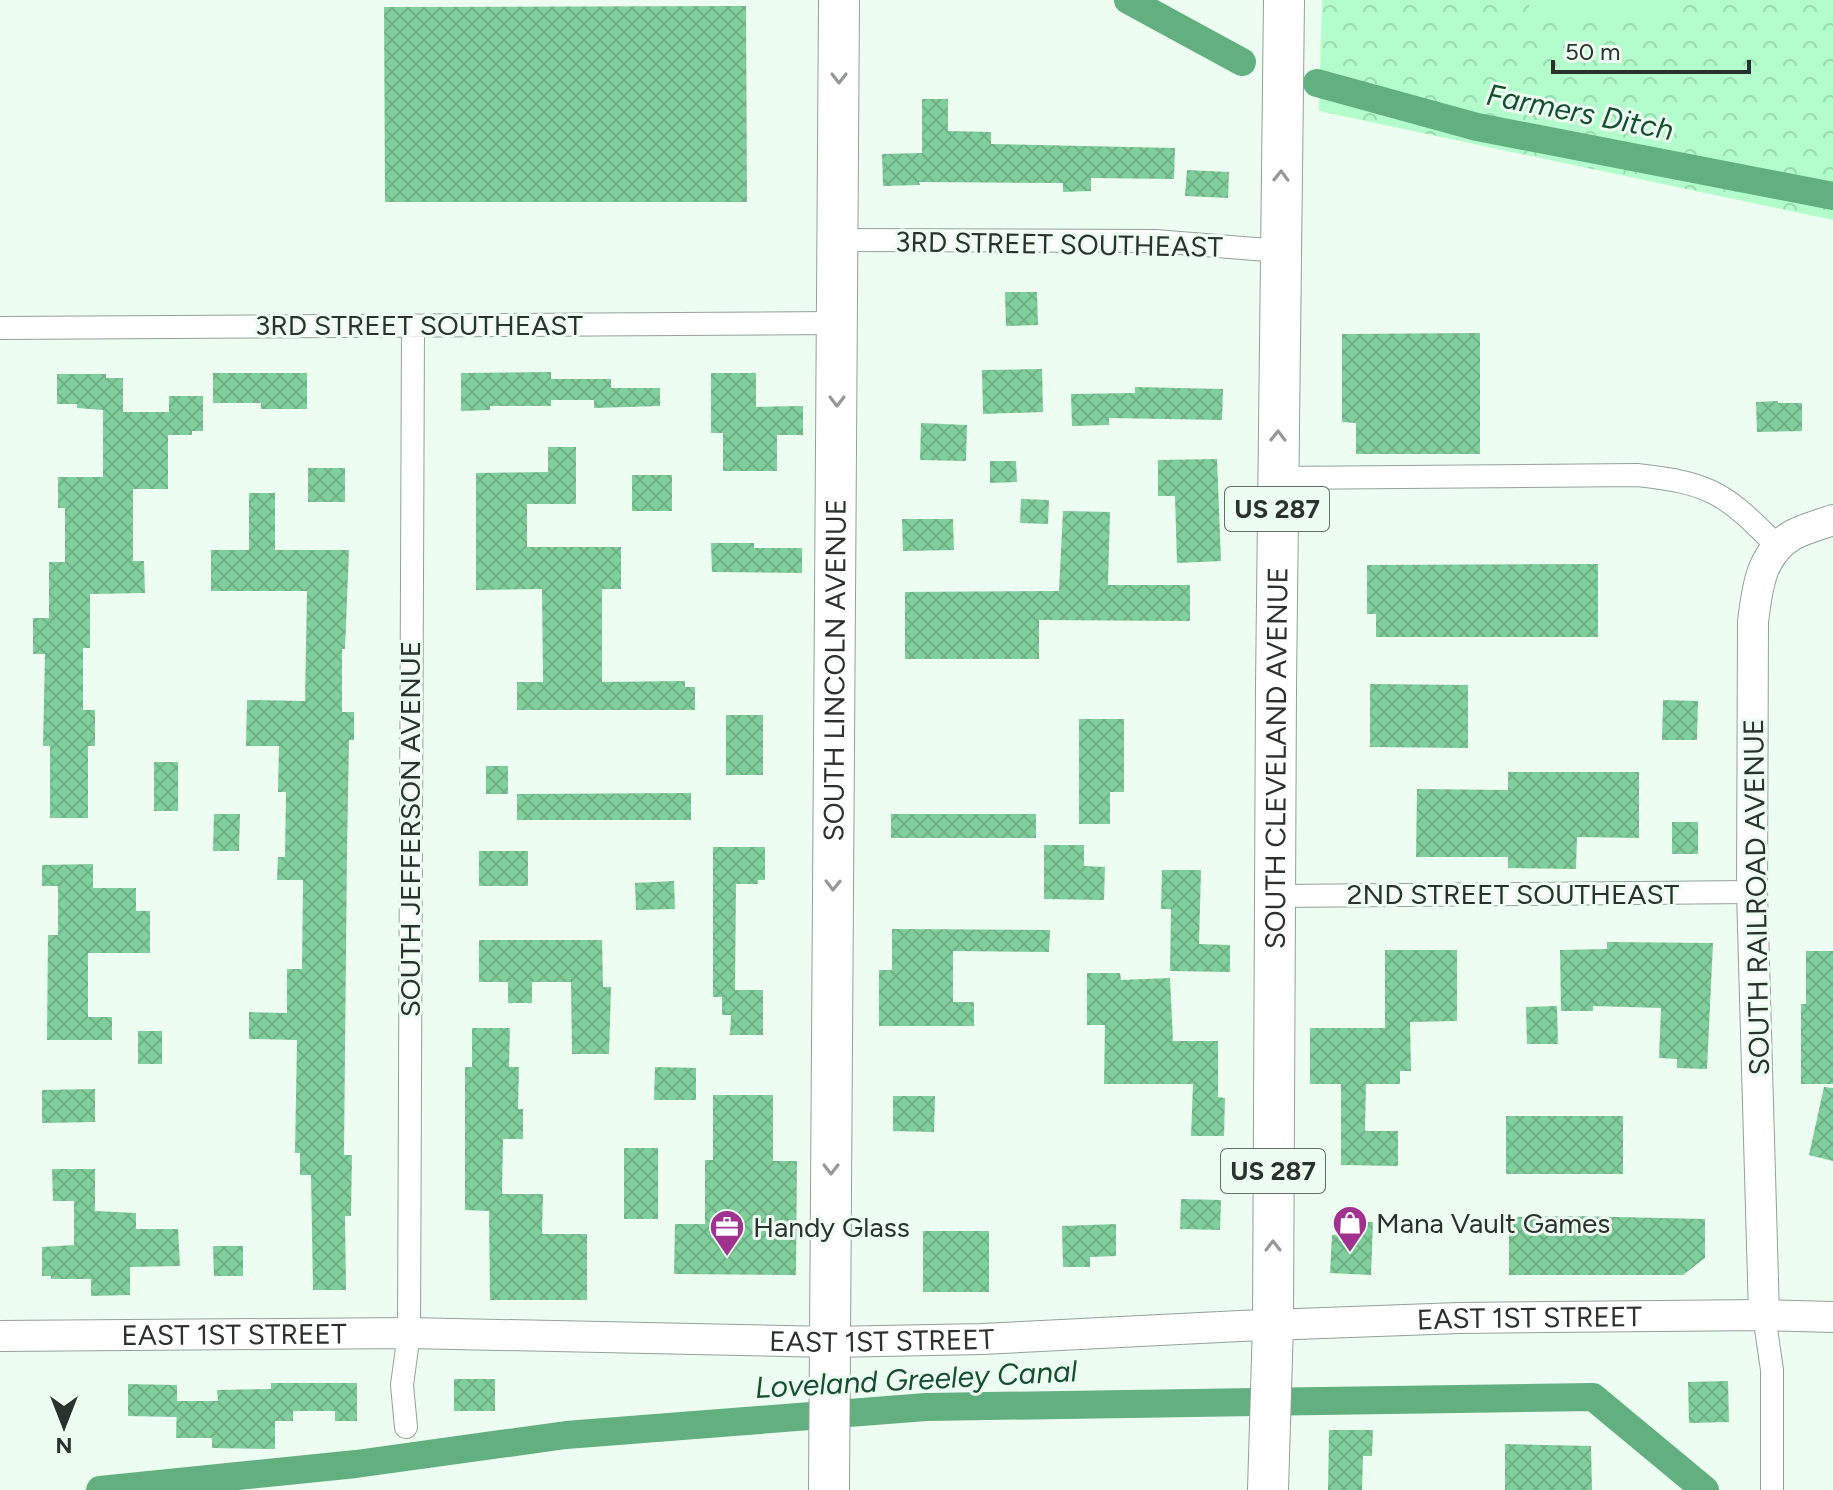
<svg xmlns="http://www.w3.org/2000/svg" width="1833" height="1490" viewBox="0 0 1833 1490" font-family="Figtree,sans-serif">
<defs>
<pattern id="park-crowns" width="20" height="18" patternUnits="userSpaceOnUse" patternTransform="scale(2)"><rect width="20" height="18" fill="#b2fdcb"/><path d="M2 6a3 3 0 1 1 6 0M12 15a3 3 0 1 1 6 0" fill="none" stroke="#99d9ae"/></pattern>
<pattern id="building-cross-hatch" width="8" height="8" patternUnits="userSpaceOnUse" patternTransform="scale(2)"><rect width="8" height="8" fill="#80ce9b"/><path d="M0 0l8 8M0 8l8-8" fill="none" stroke="#6fb186"/></pattern>
</defs>
<rect width="100%" height="100%" fill="#edfdf1"/>
<path fill="url(#park-crowns)" d="M1322,0H1833V220L1319,111Z"/>
<path fill="#b2fdcb" d="M1530,0H1688L1658,13L1527,20Z"/>
<g fill="none" stroke-linecap="round" stroke-linejoin="round">
<path stroke="#62b07f" stroke-width="28" d="M1128,0L1242,62
M1317,83L1477,127L1833,196
M100,1490L356,1464L566,1435L926,1407L1593,1397L1705,1490"/>
</g>
<path fill="url(#building-cross-hatch)" d="M746,6L747,202H385L384,7Z
M922,99H948V131L991,132V144L1175,148L1174,179L1091,178V191L1063,192V183L919,182L920,185L883,186L882,154L922,153Z
M1187,170L1229,172L1228,198L1185,196Z
M1005,292H1037L1038,325L1006,326Z
M1480,333V454H1356V423L1342,422V334Z
M1042,369L1043,412L983,414L982,370Z
M551,372V379H611V388H660V406L594,408V400H551V406H490V410L461,411V373Z
M213,373H307V409H261V403H213Z
M711,373H756V407L803,406V435H777V471H723V433H711Z
M57,374H106V378H123V412H169V396H203V431H192V435H168V489H133V561H144L145,593L90,594V648H83V710H95V746H88V818H50V746H43L45,654H33V618H49V562H65V508H58V477H103V410L77,408V404H57Z
M1135,387L1223,389L1222,420L1109,418V425L1072,426L1071,394L1135,393Z
M1778,401V403H1802V431L1757,432L1756,402Z
M921,423L967,425L966,461L920,460Z
M548,447H576V504H527V547H621V589H602V682L685,681V687H695V710H517V682H543L542,589L476,590V473L548,472Z
M1217,459L1221,561L1177,563L1175,496H1158V460Z
M990,461H1016L1017,482L990,483Z
M308,468H345V502H308Z
M632,475H672V511H632Z
M249,493H275V550H349L345,649H342V712H354V740H349L347,852L344,1155H352L351,1216H345L346,1290H313L311,1175H300V1153H295L297,1040L249,1039V1012L287,1013V969H302L303,880H277L278,857H285L286,792H278L279,746H246L247,700L305,701L307,591H211V550H249Z
M1021,499L1049,500L1048,524L1020,523Z
M1063,511L1110,512L1108,585H1190V621L1039,620V659H905V592L1059,591Z
M902,519H953L954,550L903,551Z
M711,543H754V548H802V573L712,572Z
M1598,564V637H1376V614H1367V565Z
M1370,684L1468,685V748L1370,747Z
M1663,700L1698,701L1697,740H1662Z
M726,715H763V775H726Z
M1079,719H1124V792H1110V824H1079Z
M154,762H178V811H154Z
M486,766H508V794H486Z
M1508,772H1639V838L1577,837L1576,869L1508,868V857H1416L1417,789L1508,790Z
M691,793V820H517V794Z
M214,814H240L239,851H213Z
M891,814H1036V838H891Z
M1672,822H1698V854H1672Z
M1044,845H1084V866L1105,867L1104,900L1044,899Z
M713,847H765V880H758V884H736L735,990H763V1035H730L731,1015H722V997H713Z
M479,851H528V886H479Z
M93,864V888H136V911H150V953H88V1017H112V1040H47L48,935H58V886H42V865Z
M1162,870H1201L1199,944L1230,945V972L1170,971L1171,909H1161Z
M674,881L675,909L636,910L635,883Z
M892,929L1050,930L1049,952L953,951V1002H974V1026H879V970H892Z
M479,940H602L603,987H611L609,1054H572L571,982H532V1003H508V982H479Z
M1607,942L1713,943L1707,1069L1677,1068V1059L1659,1058L1661,1008L1593,1006V1011H1561L1560,950L1607,949Z
M1385,950H1457V1021L1410,1022L1411,1071H1400V1084H1366L1365,1131H1398V1166L1341,1165V1084H1310V1028H1385Z
M1806,951H1833V1084H1801V1004H1806Z
M1087,973H1120L1121,980L1170,978L1173,1041H1218V1097L1225,1098L1224,1136H1191L1193,1084H1104L1105,1025H1087Z
M1557,1006L1558,1044H1527L1526,1007Z
M472,1028H510L509,1067H519L518,1109H523V1139H503L502,1194H543L542,1234H587V1300H490L489,1211L465,1210V1067H472Z
M138,1031H162V1064H138Z
M655,1067L696,1068V1100H654Z
M1824,1087L1833,1088V1161L1809,1155Z
M95,1089V1122L42,1123V1090Z
M713,1095H773V1161H797L796,1275L674,1274L675,1224H705V1160H713Z
M893,1096H935L934,1132L893,1131Z
M1506,1116H1623V1174H1506Z
M624,1148H658V1219H624Z
M52,1169H95V1211L136,1213V1229H178L180,1266L130,1267V1295L91,1296V1279H51V1276H42V1247L74,1245V1201H53Z
M1181,1199L1221,1200L1220,1230L1180,1229Z
M1572,1216L1705,1219V1258L1683,1275H1509V1217Z
M1338,1221L1373,1222L1371,1275L1330,1273L1332,1235H1338Z
M1116,1224V1256L1090,1257V1267H1063L1062,1226Z
M923,1231H989V1292H923Z
M213,1246H243V1276H214Z
M454,1379H495V1411H454Z
M1728,1381L1729,1422L1689,1423L1688,1382Z
M271,1383H357V1421H335V1411H293V1421H275V1449L212,1448V1438H176L177,1401H218L217,1390L271,1389Z
M128,1384L177,1385V1417L128,1416Z
M1329,1430H1373L1372,1456H1363L1362,1490H1328Z
M1505,1444L1591,1446L1592,1490H1505Z"/>
<g fill="none" stroke-linecap="round" stroke-linejoin="round">
<defs>
<path id="street" d="M838,240L1155,241L1280,251
M0,328L837,323
M1278,478L1637,475C1712,483 1726,494 1778,547
M1274,896L1752,892
M1764,1315L1772,1370V1490
M406,1427L402,1385L409,1333L413,326"/>
<g id="secondary">
<path d="M1764,1315L1752,892L1753,622C1757,590 1760,555 1791,536C1803,529 1819,525 1833,520"/>
<path id="s1" d="M0,1336L409,1333L830,1342L982,1339L1240,1326L1459,1318L1764,1315L1833,1317"/>
</g>
<g id="highway">
<path id="s2" d="M829,1490L839,0"/>
<path id="s3" d="M1268,1490L1273,1324L1276,686L1284,0"/>
</g>
</defs>
<use href="#street" stroke="#93a297" stroke-width="24"/>
<use href="#secondary" stroke="#93a297" stroke-width="32"/>
<use href="#highway" stroke="#93a297" stroke-width="42"/>
<use href="#street" stroke="#fff" stroke-width="22"/>
<use href="#secondary" stroke="#fff" stroke-width="30"/>
<use href="#highway" stroke="#fff" stroke-width="40"/>
</g>
<defs><path id="oneway-chevron" d="M-2-3.5L2.5 0L-2 3.5" fill="none" stroke-width="1.6" stroke-linecap="round" stroke-linejoin="round" transform="scale(2)"/></defs>
<g stroke="#959896">
<use href="#oneway-chevron" transform="translate(839 78) rotate(90)"/>
<use href="#oneway-chevron" transform="translate(1281 176) rotate(-89)"/>
<use href="#oneway-chevron" transform="translate(837 401) rotate(90)"/>
<use href="#oneway-chevron" transform="translate(1278 436) rotate(-89)"/>
<use href="#oneway-chevron" transform="translate(833 885) rotate(91)"/>
<use href="#oneway-chevron" transform="translate(831 1169) rotate(90)"/>
<use href="#oneway-chevron" transform="translate(1273 1246) rotate(-90)"/>
</g>
<defs>
<symbol id="shop-pin" viewBox="-11 -11 22 30"><path d="M0 17L-7.5 6A9.5 9.5 0 1 1 7.5 6Z" fill="#a13290" stroke="#edfdf1"/><path d="M-5-2.5h2.3a2.7 3.5 0 0 1 5.4 0H5L5.5 6h-11ZM-1.5-2.5h3a1.5 2.3 0 0 0-3 0Z" fill="#fff"/></symbol>
<symbol id="office-pin" viewBox="-11 -11 22 30"><path d="M0 17L-7.5 6A9.5 9.5 0 1 1 7.5 6Z" fill="#a13290" stroke="#edfdf1"/><path d="M-6-3h4V-5.5h4V-3h4V5H-6ZM-1-4.5V-3h2v-1.5ZM-6 0V1H6V0Z" fill="#fff"/></symbol>
</defs>
<g fill-rule="evenodd">
<use href="#shop-pin" x="1330" y="1203" width="40" height="54"/>
<use href="#office-pin" x="707" y="1207" width="40" height="54"/>
</g>
<g text-anchor="middle" dominant-baseline="central" stroke-width="6" stroke-linejoin="round" paint-order="stroke">
<g fill="#edfdf1" stroke="#656e67" stroke-width="2">
<rect x="1225" y="487" width="104" height="44" rx="6"/>
<rect x="1221" y="1149" width="104" height="44" rx="6"/>
</g>
<g font-size="26" font-weight="bold" fill="#2b312c">
<text x="1277" y="509">US 287</text>
<text x="1273" y="1171">US 287</text>
</g>
<g font-size="28" fill="#2b312c" stroke="#edfdf1">
<text transform="translate(1059 244) rotate(1)">3RD STREET SOUTHEAST</text>
<text x="419" y="325">3RD STREET SOUTHEAST</text>
<text stroke="none"><textPath href="#s2" startOffset="820">SOUTH LINCOLN AVENUE</textPath></text>
<text stroke="none"><textPath href="#s3" startOffset="732">SOUTH CLEVELAND AVENUE</textPath></text>
<text transform="translate(410 829) rotate(-90)">SOUTH JEFFERSON AVENUE</text>
<text x="1513" y="894">2ND STREET SOUTHEAST</text>
<text transform="translate(1756 897) rotate(-91)">SOUTH RAILROAD AVENUE</text>
<text stroke="none"><textPath href="#s1" startOffset="1530">EAST 1ST STREET</textPath></text>
<text stroke="none"><textPath href="#s1" startOffset="234">EAST 1ST STREET</textPath></text>
<text stroke="none"><textPath href="#s1" startOffset="882">EAST 1ST STREET</textPath></text>
</g>
<g font-size="28" fill="#2b312c" stroke="#edfdf1" text-anchor="start">
<text x="1376" y="1223">Mana Vault Games</text>
<text x="753" y="1227">Handy Glass</text>
</g>
<g font-size="30" font-style="italic" fill="#154f2f" stroke="#edfdf1">
<text transform="translate(1580 112) rotate(11)">Farmers Ditch</text>
<text transform="translate(916 1379) rotate(-3)">Loveland Greeley Canal</text>
</g>
</g>
<g transform="translate(64 1426) rotate(180)" stroke="#edfdf1" stroke-width="6" paint-order="stroke">
<path d="M0-6L14 30L0 20L-14 30Z" fill="#2b312c"/>
<text y="-12" font-size="22" font-weight="bold" text-anchor="middle" fill="#2b312c">N</text>
</g>
<path d="M1553 60v12h196v-12" fill="none" stroke="#2b312c" stroke-width="4"/>
<text x="1565" y="60" font-size="24" fill="#2b312c" stroke="#edfdf1" stroke-width="6" paint-order="stroke">50 m</text>
</svg>
